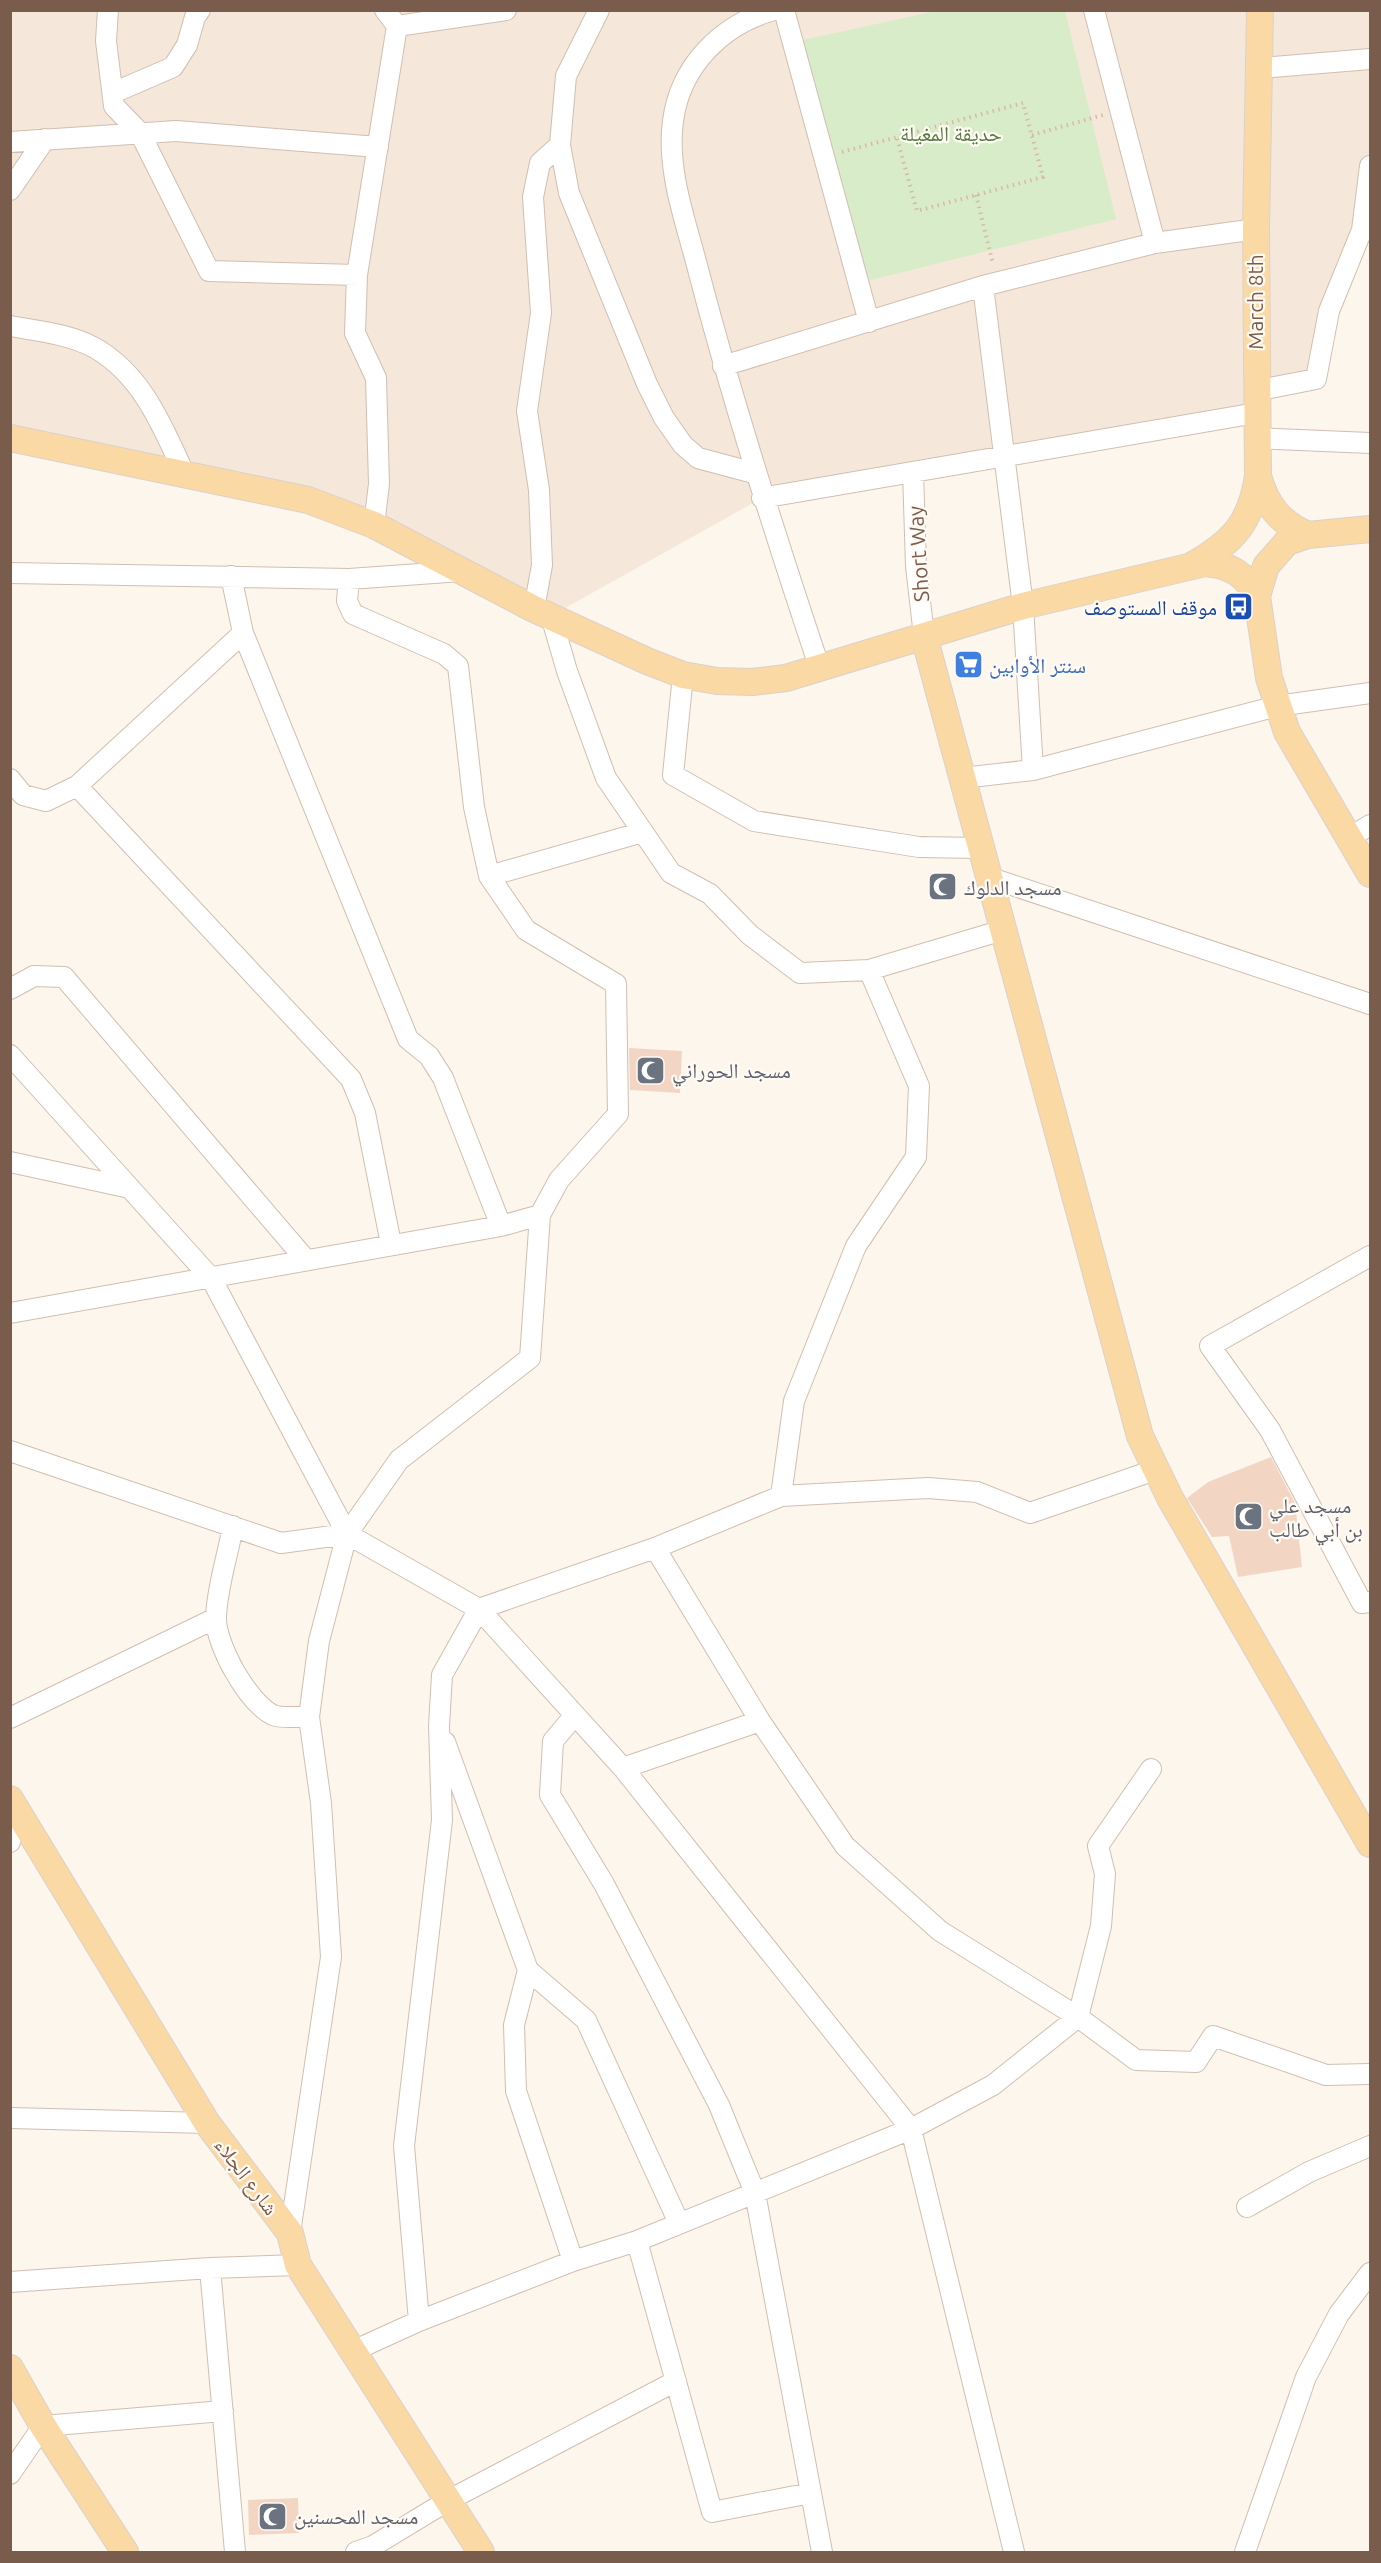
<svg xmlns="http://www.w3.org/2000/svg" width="1381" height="2563" viewBox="0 0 1381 2563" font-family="Ubuntu,'Noto Naskh Arabic',sans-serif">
<rect width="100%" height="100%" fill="#fdf6ec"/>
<path fill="#f5e8da" d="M10,11H1370V166L1316,379L1255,391L1256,413L762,498L551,616L374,525L11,438Z"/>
<path fill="#d8ecc9" d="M936,11H1065L1116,219L863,282L798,41Z"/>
<path fill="#f3d5c3" d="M629,1048L682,1051L680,1093L630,1090Z
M1271,1457L1295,1503L1302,1567L1238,1577L1229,1536L1212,1537L1187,1498L1208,1482Z
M298,2498L299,2533L249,2535L248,2500Z"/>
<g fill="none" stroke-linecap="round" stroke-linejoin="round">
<defs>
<path id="minor" d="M108,10L106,41L114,106L140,133L209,271L357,275
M599,10L566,76L560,145L569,193L647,384L664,418L683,445L698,458L754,473
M774,10C722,24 680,66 673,121C666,171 687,225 699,273C734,407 776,538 820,669
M784,10L869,322
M1094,10L1155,243
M397,26L506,10
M1260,68L1370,59
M113,93L173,67L187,45L195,17L200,10
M10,142L176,131L378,147
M10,190L45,139
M983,286L1023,606L1033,770
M10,326C38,331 70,334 95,348C142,375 162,425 184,473
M723,366L983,286L1155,243L1256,229
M1255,391L1316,379L1329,311L1362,230L1370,166
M1255,438L1370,443
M913,472L916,566L924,636
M762,498L1256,413
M374,525L379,484L376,378L355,333L357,275L397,26L385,10
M10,573L349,579L462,571
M231,576L243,633L408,1039L429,1056L443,1078L501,1226
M349,579L347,601L353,614L444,654L458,666L474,807L489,876L643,832
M534,609L542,565L539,490L527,411L541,313L533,197L540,163L560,145
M551,616L567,671L606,778L671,873L710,894L750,935L800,973L869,970L1003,930
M243,633L77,786L351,1079L365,1113L391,1244
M683,675L673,775L754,821L919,847L981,848
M962,778L1033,770L1277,706L1370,693
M10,779L23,795L46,801L77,786
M1349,838L1370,825
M988,877L1370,1004
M10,989L34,976L64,977L306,1260
M10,1055L211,1278L347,1534L319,1641L309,1717L321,1803L331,1957L290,2233
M10,1162L130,1188
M1370,1256L1210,1346L1270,1430L1362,1603L1370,1602
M10,1313L501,1226L540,1215
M10,1451L281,1543L347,1534L479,1609L623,1768L911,2129L1014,2552
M781,1496L794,1401L856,1246L916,1157L919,1086L869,970
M233,1526C228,1555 217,1587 216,1617C215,1644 248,1703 273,1715C282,1719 299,1716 309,1717
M347,1534L399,1460L530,1358L540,1215L559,1180L618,1114L616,984L526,930L489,876
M655,1548L760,1721L845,1846L940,1931L1078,2017L1136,2060L1196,2062L1213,2036L1326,2075L1370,2074
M575,1715L553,1741L550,1795L604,1884L719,2105L755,2193L822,2552
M10,1718L216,1618
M445,1742L528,1970L586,2020L679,2223
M623,1768L760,1721
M10,1842L17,1809
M528,1970L514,2025L516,2091L573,2261
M10,2118L207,2123
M1247,2207L1309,2172L1370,2146
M637,2241L712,2512L811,2493
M210,2268L235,2552
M10,2282L210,2268L298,2265
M419,2321L404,2146L442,1820L439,1726L442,1675L479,1609L655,1548L781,1496L928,1488L977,1492L1030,1513L1155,1470
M353,2351L419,2321L573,2261L637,2241L911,2129L993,2085L1078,2017L1101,1926L1105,1874L1098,1846L1151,1769
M10,2474L43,2426L223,2411
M356,2552L373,2546L449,2500L676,2381
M1245,2552L1306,2377L1339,2314L1370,2273"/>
<path id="major" d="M10,438L308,500L374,525L534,609L647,661L683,675L717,681L752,682L786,678L1023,606L1205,563C1230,565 1245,574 1257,596
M1258,476C1266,505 1280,523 1308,535
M1370,529L1308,535L1287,542L1266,566L1257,596L1269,678L1287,732L1370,874
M1193,565C1233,542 1251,523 1258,476L1256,229L1260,10
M924,636L1140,1436L1170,1498L1370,1844
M10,1799L207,2123L290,2233L298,2265L481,2552
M10,2368L43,2426L125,2552"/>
</defs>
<use href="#minor" stroke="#d1beb0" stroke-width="22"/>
<use href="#major" stroke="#dad1cd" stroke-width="28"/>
<path stroke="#d9b8a5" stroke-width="4" stroke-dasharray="1.5 4.5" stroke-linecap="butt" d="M1032,135L1103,115
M842,152L1023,103L1043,177L917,211L897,138
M976,195L993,264"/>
<use href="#minor" stroke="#fff" stroke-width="20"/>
<use href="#major" stroke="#fbd9a5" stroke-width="26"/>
</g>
<defs>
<symbol id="bus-square" viewBox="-11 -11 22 22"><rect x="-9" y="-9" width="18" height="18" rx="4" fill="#1a4fb4" stroke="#fffaf3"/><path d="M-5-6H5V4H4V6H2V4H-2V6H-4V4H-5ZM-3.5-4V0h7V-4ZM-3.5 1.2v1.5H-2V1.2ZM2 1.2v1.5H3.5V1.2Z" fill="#fff"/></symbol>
<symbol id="supermarket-square" viewBox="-11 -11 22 22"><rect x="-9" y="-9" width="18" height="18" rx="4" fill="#3f7fe0" stroke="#fffaf3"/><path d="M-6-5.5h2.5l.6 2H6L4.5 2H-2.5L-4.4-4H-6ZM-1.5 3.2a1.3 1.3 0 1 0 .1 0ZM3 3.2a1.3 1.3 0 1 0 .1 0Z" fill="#fff"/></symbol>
<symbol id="mosque-square" viewBox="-11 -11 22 22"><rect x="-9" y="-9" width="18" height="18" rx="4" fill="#6b7280" stroke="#fffaf3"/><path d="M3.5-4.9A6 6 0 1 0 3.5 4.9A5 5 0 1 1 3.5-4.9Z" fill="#fff"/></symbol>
</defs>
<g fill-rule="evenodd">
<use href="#bus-square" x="1222" y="590" width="33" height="33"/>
<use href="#supermarket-square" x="952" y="648" width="33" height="33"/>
<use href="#mosque-square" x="926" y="870" width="33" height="33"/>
<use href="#mosque-square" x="634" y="1054" width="33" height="33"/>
<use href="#mosque-square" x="1232" y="1500" width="33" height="33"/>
<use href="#mosque-square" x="256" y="2500" width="33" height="33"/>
</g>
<g text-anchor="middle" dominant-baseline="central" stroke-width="4.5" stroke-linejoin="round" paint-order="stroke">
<g font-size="21" fill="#537a41" stroke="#fffaf3">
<text x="951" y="133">حديقة المغيلة</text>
</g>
<g font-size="21" fill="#7a5c4d" stroke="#fffaf3">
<text transform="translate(1255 302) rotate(-90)">March 8th</text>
<text transform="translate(918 554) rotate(-94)">Short Way</text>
<text transform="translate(247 2176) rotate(53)">شارع الجلاء</text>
</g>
<g font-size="21" fill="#164399" stroke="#fffaf3" text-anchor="end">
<text x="1217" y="607">موقف المستوصف</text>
</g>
<g font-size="21" fill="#366cbe" stroke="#fffaf3" text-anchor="start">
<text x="989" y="665">سنتر الأوابين</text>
</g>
<g font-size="21" fill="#5b616d" stroke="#fffaf3" text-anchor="start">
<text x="964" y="887">مسجد الدلوك</text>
<text x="672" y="1070">مسجد الحوراني</text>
<text x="1269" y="1505">مسجد علي<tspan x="1269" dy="24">بن أبي طالب</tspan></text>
<text x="294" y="2516">مسجد المحسنين</text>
</g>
</g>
<rect width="1381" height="2563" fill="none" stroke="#7a5c4d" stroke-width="24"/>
</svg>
